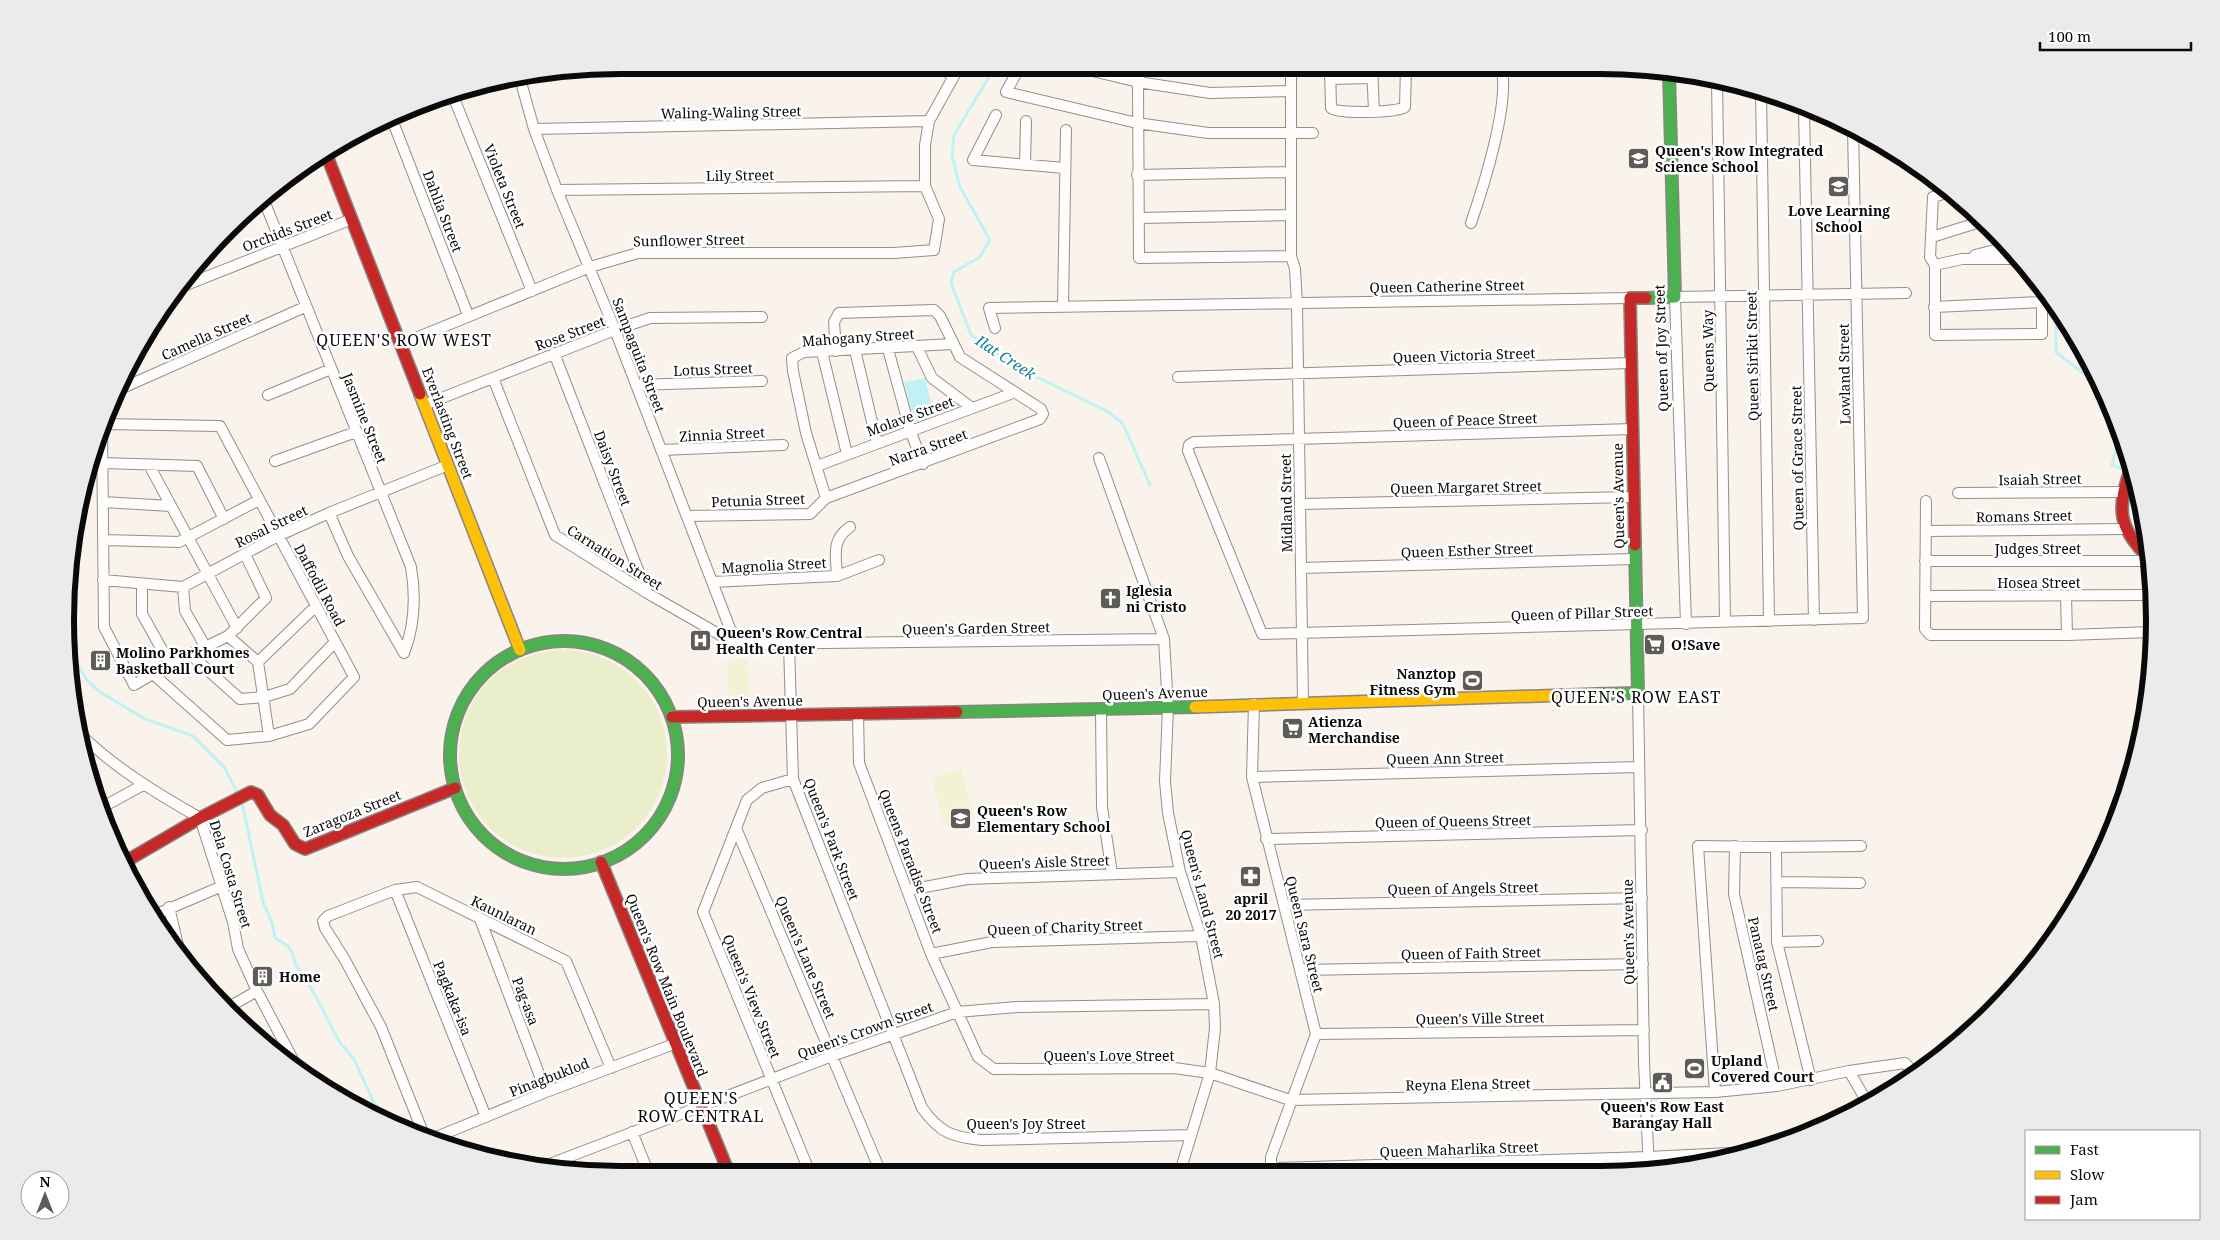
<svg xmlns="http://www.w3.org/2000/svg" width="2220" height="1240" viewBox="0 0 2220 1240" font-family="'Noto Serif',serif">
<rect width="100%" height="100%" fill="#f9f3ec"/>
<path fill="#eaeeca" d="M459 754a104 104 0 1 1 208 0a104 104 0 1 1-208 0Z"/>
<path fill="#f2f2d4" d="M747,659L749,699L729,700L727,660Z
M961,769L974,815L944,824L932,778Z"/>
<path fill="#c0f1f5" d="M925,378L935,419L914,423L904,382Z"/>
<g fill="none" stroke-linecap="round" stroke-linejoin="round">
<path stroke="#c0f1f5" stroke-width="3" d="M996,65L954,135L952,155L960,187L990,240L980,257L954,272L951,283L971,335L1022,370L1109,412L1123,424L1150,485
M2056,308V352L2103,389
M2120,433L2112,465L2125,470
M77,518L74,659L87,680L100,692L145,719L193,736L224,767L238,794
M242,802L263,902L272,923L275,938L288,946L293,955L296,966L305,976L340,1043L354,1059L373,1101L379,1108L378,1116"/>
<defs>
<path id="street" d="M935,65L953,76
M1021,65L1006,92L1137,123L1208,133H1313
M1072,66L1138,82L1210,93L1290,91
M1142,66L1138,82L1139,258L1291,256
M1291,66V256L1295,269L1297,304L1303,702
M1330,66L1331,108C1337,114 1396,113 1405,107L1406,66
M1372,66L1374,111
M519,75L534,129L557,190L615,330L736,644
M1330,79L1372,78
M1717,80L1725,622
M454,91L455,101L532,291
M1761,91L1769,621
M1804,109L1814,620
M996,115L973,160L1064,168
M391,117L468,315
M534,129L929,121
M1025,165L1026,121
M1137,175L1291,172
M557,190L925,186
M1950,192L1933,197L1930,257L1935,265V335L2042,334V286
M263,198L411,567C416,597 415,625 404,653
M1139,218L1291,215
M1471,223C1483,188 1511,101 1501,66
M1932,237L1983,221
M1975,255L2007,247
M1935,265L1962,259H2019
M176,289L352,219
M1063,307L1066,130
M1934,307L2042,302
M995,328L989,308L1630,298
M401,344L590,267L638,253H894L934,250L939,219L925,186V145L929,121L960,65
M917,347L932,378L972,408
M888,349L910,430L923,464
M855,350L877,443
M822,352L847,454
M554,353L647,593
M124,377L127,386L305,307
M1178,377L1631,363
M493,378L555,535L647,593L736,644L1164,639
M636,385L762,381
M268,395L331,369
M424,405L615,330L650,318L762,317
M102,424L220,426L354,677L309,724L269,736L227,740L153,674
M102,424L104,627L134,685L170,664L228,636L266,598L245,554
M1632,429L1194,442L1189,445L1188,451L1262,634L1863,618L1853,129
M661,450L783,445
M1099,458L1164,639L1168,708L1165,781L1168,813L1180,872L1201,936L1214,1004L1215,1028L1210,1073L1180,1172
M275,461L356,432
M103,463L197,466L224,519
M149,465L237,628
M817,466L1013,393
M1958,493L2122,492
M826,498L806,433L793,371L792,358L804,352L952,344
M1926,501L1925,629L1930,635H2067L2152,632
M103,502L171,506
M1300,504L1633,497
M329,513L348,556L404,653
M687,516L810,514L826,498L1040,419L1043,414L1041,409L960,357L940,316L934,310L839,313L834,322L836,351
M1926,531L2124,529
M103,540L179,542L259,500
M1925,561H2150
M1301,568L1634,559
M837,576C836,555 831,540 850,527
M103,580L183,587L278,536L329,513L448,465
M712,582L837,576L879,560
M142,584V614L170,664
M183,587L185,611L205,646
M1925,596L2153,595
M2066,596L2067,635
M1686,624L1675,297L1906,293
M228,636L258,662L269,736
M789,644L793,779L922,1108C940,1133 952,1137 982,1140L1190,1135
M191,655L240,699L264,697L290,689L334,643
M258,662L316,606
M1638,693L1644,1062L1649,1170
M1254,704L1252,777L1316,1034L1271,1157V1165L1277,1168L1648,1157L1750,1152
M1101,710L1102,807L1112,874
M858,715L859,763L931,954L978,1057L994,1069L1174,1068L1210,1073L1290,1100L1715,1092L1777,1086L1849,1071L1905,1063L1916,1075
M79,733C115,768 156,793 200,818L233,922L238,949L257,991L299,1071
M1252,777L1639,767
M793,779L762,788L747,800L703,912L810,1173
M99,809L143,785
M736,828L881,1173
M1266,839L1642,830
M1735,846L1734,894L1777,1086
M1776,847L1861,846
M1776,882L1860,883
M395,890L486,1117
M909,890L967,879L1180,872
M1284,905L1642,898
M169,907L181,958
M152,916L220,887
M480,919L546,1092
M1777,942L1818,941
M931,954L992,942L1201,936
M1301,970L1643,964
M227,1008L257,991
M1316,1034L1644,1030
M1849,1071L1867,1102
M1715,1092L1698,846L1776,847L1777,942L1811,1080
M632,1132L649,1174
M424,1135L381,1027L345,960L325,928L323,921L328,916L395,890L417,887L566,961L611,1068
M434,1138L546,1092L674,1044
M542,1167L832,1056L957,1012L1017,1007L1214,1004"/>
<path id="fast" d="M1646,298L1675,297L1669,72
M450 755a114 114 0 1 1 228 0a114 114 0 1 1-228 0Z
M1598,694L1638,693L1635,545
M957,712L1195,707"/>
<path id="slow" d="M420,394L520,650
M1195,707L1598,694"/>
<path id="jam" d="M325,151L420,394
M2132,465C2117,507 2116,527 2150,559
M1635,545L1630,298H1646
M672,717L957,712
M601,862L729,1173
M123,863L200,818L251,792L258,795L270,815L283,825L295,844L305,849L455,788"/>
</defs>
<use href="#street" stroke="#928f8c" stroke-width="12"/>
<use href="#fast" stroke="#888682" stroke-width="14"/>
<use href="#slow" stroke="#888682" stroke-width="14"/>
<use href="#jam" stroke="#888682" stroke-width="14"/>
<use href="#street" stroke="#fefdfc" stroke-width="10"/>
<use href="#fast" stroke="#4caf50" stroke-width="11"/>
<use href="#slow" stroke="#ffc107" stroke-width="11"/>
<use href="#jam" stroke="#c62828" stroke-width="11"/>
</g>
<defs>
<symbol id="school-square" viewBox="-11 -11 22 22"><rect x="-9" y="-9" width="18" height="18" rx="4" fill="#5e5c59" stroke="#fff"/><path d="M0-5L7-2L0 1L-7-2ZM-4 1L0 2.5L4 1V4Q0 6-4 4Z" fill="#fff"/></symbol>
<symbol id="church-square" viewBox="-11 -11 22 22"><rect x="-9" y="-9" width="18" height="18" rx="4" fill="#5e5c59" stroke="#fff"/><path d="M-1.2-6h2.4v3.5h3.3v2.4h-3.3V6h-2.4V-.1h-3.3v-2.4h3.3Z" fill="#fff"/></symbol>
<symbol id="hospital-square" viewBox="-11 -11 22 22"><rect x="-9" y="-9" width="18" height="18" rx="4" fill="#5e5c59" stroke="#fff"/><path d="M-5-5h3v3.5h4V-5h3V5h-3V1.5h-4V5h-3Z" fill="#fff"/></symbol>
<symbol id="supermarket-square" viewBox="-11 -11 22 22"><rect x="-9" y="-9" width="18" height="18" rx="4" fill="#5e5c59" stroke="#fff"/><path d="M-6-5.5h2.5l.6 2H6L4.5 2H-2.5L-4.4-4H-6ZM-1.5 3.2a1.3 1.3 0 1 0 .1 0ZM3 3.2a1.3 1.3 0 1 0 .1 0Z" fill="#fff"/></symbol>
<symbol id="building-square" viewBox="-11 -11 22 22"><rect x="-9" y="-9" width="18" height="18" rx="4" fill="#5e5c59" stroke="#fff"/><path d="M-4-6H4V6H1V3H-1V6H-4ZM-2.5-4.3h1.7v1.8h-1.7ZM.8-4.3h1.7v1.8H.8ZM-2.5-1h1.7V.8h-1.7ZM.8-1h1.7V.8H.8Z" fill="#fff"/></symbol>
<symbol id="stadium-square" viewBox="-11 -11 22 22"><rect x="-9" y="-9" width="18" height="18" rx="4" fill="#5e5c59" stroke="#fff"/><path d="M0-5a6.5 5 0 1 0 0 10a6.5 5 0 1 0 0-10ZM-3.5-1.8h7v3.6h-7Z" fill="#fff"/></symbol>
<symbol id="pharmacy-square" viewBox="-11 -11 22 22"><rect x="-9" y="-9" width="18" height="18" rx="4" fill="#5e5c59" stroke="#fff"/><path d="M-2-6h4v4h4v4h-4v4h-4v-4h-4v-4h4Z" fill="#fff"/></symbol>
<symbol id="civic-square" viewBox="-11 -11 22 22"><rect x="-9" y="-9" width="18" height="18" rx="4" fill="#5e5c59" stroke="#fff"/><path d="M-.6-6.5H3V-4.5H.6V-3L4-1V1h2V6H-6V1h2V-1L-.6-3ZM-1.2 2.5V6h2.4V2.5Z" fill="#fff"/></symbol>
</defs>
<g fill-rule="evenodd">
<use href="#school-square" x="1626" y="146" width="25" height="25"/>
<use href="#school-square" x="1826" y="174" width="25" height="25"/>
<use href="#church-square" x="1098" y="586" width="25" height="25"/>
<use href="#hospital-square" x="688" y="628" width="25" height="25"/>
<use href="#supermarket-square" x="1642" y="632" width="25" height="25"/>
<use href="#building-square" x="88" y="648" width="25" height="25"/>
<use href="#stadium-square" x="1460" y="668" width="25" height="25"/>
<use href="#supermarket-square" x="1280" y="716" width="25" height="25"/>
<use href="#school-square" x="948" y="806" width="25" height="25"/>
<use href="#pharmacy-square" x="1238" y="864" width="25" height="25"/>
<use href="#building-square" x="250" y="964" width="25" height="25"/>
<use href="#stadium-square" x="1682" y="1056" width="25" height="25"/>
<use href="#civic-square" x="1650" y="1070" width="25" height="25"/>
</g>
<g text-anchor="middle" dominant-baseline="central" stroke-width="5" stroke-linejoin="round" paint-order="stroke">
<g font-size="14" fill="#0a0a0a" stroke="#fff">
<text transform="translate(731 112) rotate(-1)">Waling-Waling Street</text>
<text transform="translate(740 175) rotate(-1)">Lily Street</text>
<text transform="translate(505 186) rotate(68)">Violeta Street</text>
<text transform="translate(443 211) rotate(69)">Dahlia Street</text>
<text transform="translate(287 230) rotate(-21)">Orchids Street</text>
<text transform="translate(689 240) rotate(-1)">Sunflower Street</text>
<text transform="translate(1447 286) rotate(-1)">Queen Catherine Street</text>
<text transform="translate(570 333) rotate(-21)">Rose Street</text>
<text transform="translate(206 336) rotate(-24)">Camella Street</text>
<text transform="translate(858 337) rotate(-4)">Mahogany Street</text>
<text transform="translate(1661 348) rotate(-92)">Queen of Joy Street</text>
<text transform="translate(1708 351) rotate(-91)">Queens Way</text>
<text transform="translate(639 355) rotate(69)">Sampaguita Street</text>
<text transform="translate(1464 355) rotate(-2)">Queen Victoria Street</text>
<text transform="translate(1752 356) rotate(-91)">Queen Sirikit Street</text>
<text transform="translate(713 369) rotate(-2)">Lotus Street</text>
<text transform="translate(1844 374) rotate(-91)">Lowland Street</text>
<text transform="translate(910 416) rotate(-20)">Molave Street</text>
<text transform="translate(365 418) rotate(68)">Jasmine Street</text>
<text transform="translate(1465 420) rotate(-2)">Queen of Peace Street</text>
<text transform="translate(448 423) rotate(69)">Everlasting Street</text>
<text transform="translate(722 434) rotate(-3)">Zinnia Street</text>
<text transform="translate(928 447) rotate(-20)">Narra Street</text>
<text transform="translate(1797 458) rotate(-91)">Queen of Grace Street</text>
<text transform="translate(613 468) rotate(69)">Daisy Street</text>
<text transform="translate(2040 479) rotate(-1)">Isaiah Street</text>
<text transform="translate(1466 487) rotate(-1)">Queen Margaret Street</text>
<text transform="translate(1618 496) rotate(-91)">Queen's Avenue</text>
<text transform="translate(758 500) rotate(-2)">Petunia Street</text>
<text transform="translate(1286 503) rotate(-91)">Midland Street</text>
<text transform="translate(2024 516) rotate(-1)">Romans Street</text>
<text transform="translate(271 526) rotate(-26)">Rosal Street</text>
<text x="2038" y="548">Judges Street</text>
<text transform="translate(1467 550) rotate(-2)">Queen Esther Street</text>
<text transform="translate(615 557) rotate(32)">Carnation Street</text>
<text transform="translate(774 565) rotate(-3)">Magnolia Street</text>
<text x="2039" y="582">Hosea Street</text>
<text transform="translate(320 585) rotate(62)">Daffodil Road</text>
<text transform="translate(1582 613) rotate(-2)">Queen of Pillar Street</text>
<text transform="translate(976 628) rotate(-1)">Queen's Garden Street</text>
<text transform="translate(1155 693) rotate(-2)">Queen's Avenue</text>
<text transform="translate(750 701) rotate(-1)">Queen's Avenue</text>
<text transform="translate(1445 758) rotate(-1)">Queen Ann Street</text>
<text transform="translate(352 813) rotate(-22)">Zaragoza Street</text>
<text transform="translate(1453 821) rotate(-1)">Queen of Queens Street</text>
<text transform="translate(832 839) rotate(69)">Queen's Park Street</text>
<text transform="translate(911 861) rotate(69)">Queens Paradise Street</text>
<text transform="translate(1044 862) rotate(-2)">Queen's Aisle Street</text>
<text transform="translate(231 874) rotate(73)">Dela Costa Street</text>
<text transform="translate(1463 888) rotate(-1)">Queen of Angels Street</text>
<text transform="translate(1203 894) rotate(75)">Queen's Land Street</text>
<text transform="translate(504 915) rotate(26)">Kaunlaran</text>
<text transform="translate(1065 927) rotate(-2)">Queen of Charity Street</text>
<text transform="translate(1628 932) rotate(-91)">Queen's Avenue</text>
<text transform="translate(1305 934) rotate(76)">Queen Sara Street</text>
<text transform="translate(1471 953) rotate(-1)">Queen of Faith Street</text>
<text transform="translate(806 957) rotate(67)">Queen's Lane Street</text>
<text transform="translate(1764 964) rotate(77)">Panatag Street</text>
<text transform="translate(667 985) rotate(68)">Queen's Row Main Boulevard</text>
<text transform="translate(752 996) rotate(68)">Queen's View Street</text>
<text transform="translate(453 998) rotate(68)">Pagkaka-isa</text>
<text transform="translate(526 1001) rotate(69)">Pag-asa</text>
<text transform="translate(1480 1018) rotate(-1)">Queen's Ville Street</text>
<text transform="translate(865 1030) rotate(-20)">Queen's Crown Street</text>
<text x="1109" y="1055">Queen's Love Street</text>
<text transform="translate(549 1077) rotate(-21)">Pinagbuklod</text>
<text transform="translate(1468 1084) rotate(-1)">Reyna Elena Street</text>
<text x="1026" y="1123">Queen's Joy Street</text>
<text transform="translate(1459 1149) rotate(-2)">Queen Maharlika Street</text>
</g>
<g font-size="14" font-weight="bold" fill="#0a0a0a" stroke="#fff" text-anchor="start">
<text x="1655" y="150">Queen's Row Integrated<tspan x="1655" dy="16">Science School</tspan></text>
<text x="1839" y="210" text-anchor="middle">Love Learning<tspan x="1839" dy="16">School</tspan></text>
<text x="1126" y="590">Iglesia<tspan x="1126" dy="16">ni Cristo</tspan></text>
<text x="716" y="632">Queen's Row Central<tspan x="716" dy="16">Health Center</tspan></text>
<text x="1671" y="644">O!Save</text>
<text x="116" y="652">Molino Parkhomes<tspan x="116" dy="16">Basketball Court</tspan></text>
<text x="1456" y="673" text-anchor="end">Nanztop<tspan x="1456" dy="16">Fitness Gym</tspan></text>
<text x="1308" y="721">Atienza<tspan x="1308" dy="16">Merchandise</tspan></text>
<text x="977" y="810">Queen's Row<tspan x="977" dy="16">Elementary School</tspan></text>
<text x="1251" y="898" text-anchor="middle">april<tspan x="1251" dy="16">20 2017</tspan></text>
<text x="279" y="976">Home</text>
<text x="1711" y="1060">Upland<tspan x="1711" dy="16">Covered Court</tspan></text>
<text x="1662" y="1106" text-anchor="middle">Queen's Row East<tspan x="1662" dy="16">Barangay Hall</tspan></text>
</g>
<g font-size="15" font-style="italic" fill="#0e8099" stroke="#fff">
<text transform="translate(1006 357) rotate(33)">Ilat Creek</text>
</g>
<g font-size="16" letter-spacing="1" fill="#0a0a0a" stroke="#fff">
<text x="404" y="340">QUEEN'S ROW WEST</text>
<text x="1636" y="697">QUEEN'S ROW EAST</text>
<text x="701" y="1098">QUEEN'S<tspan x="701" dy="18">ROW CENTRAL</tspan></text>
</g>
</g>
<path d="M0 0H2220V1240H0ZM620 74H1600A546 546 0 0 1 2146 620V620A546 546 0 0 1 1600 1166H620A546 546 0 0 1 74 620V620A546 546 0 0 1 620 74Z" fill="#ebebeb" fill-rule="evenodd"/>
<path fill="none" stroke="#0a0a0a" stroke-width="6" d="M620 74H1600A546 546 0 0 1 2146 620V620A546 546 0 0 1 1600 1166H620A546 546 0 0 1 74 620V620A546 546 0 0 1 620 74Z"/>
<rect x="2025" y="1130" width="175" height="90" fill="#ffffff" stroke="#9d9d9d"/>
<rect x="2035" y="1146" width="25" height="8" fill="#4caf50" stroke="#9d9d9d"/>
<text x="2070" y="1155" font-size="15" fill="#0a0a0a">Fast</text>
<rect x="2035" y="1171" width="25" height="8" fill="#ffc107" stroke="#9d9d9d"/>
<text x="2070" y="1180" font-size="15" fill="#0a0a0a">Slow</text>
<rect x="2035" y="1196" width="25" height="8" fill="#c62828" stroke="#9d9d9d"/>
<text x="2070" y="1205" font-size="15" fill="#0a0a0a">Jam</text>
<g transform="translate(45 1195)"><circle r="24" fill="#ffffff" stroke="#9d9d9d"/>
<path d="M0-4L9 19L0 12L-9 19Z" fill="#5e5c59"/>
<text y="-8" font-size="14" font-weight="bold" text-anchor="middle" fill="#0a0a0a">N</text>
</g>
<path d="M2040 42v8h151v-8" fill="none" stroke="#0a0a0a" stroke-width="2.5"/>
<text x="2048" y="42" font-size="15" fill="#0a0a0a" stroke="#ffffff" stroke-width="4" paint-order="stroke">100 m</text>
</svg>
